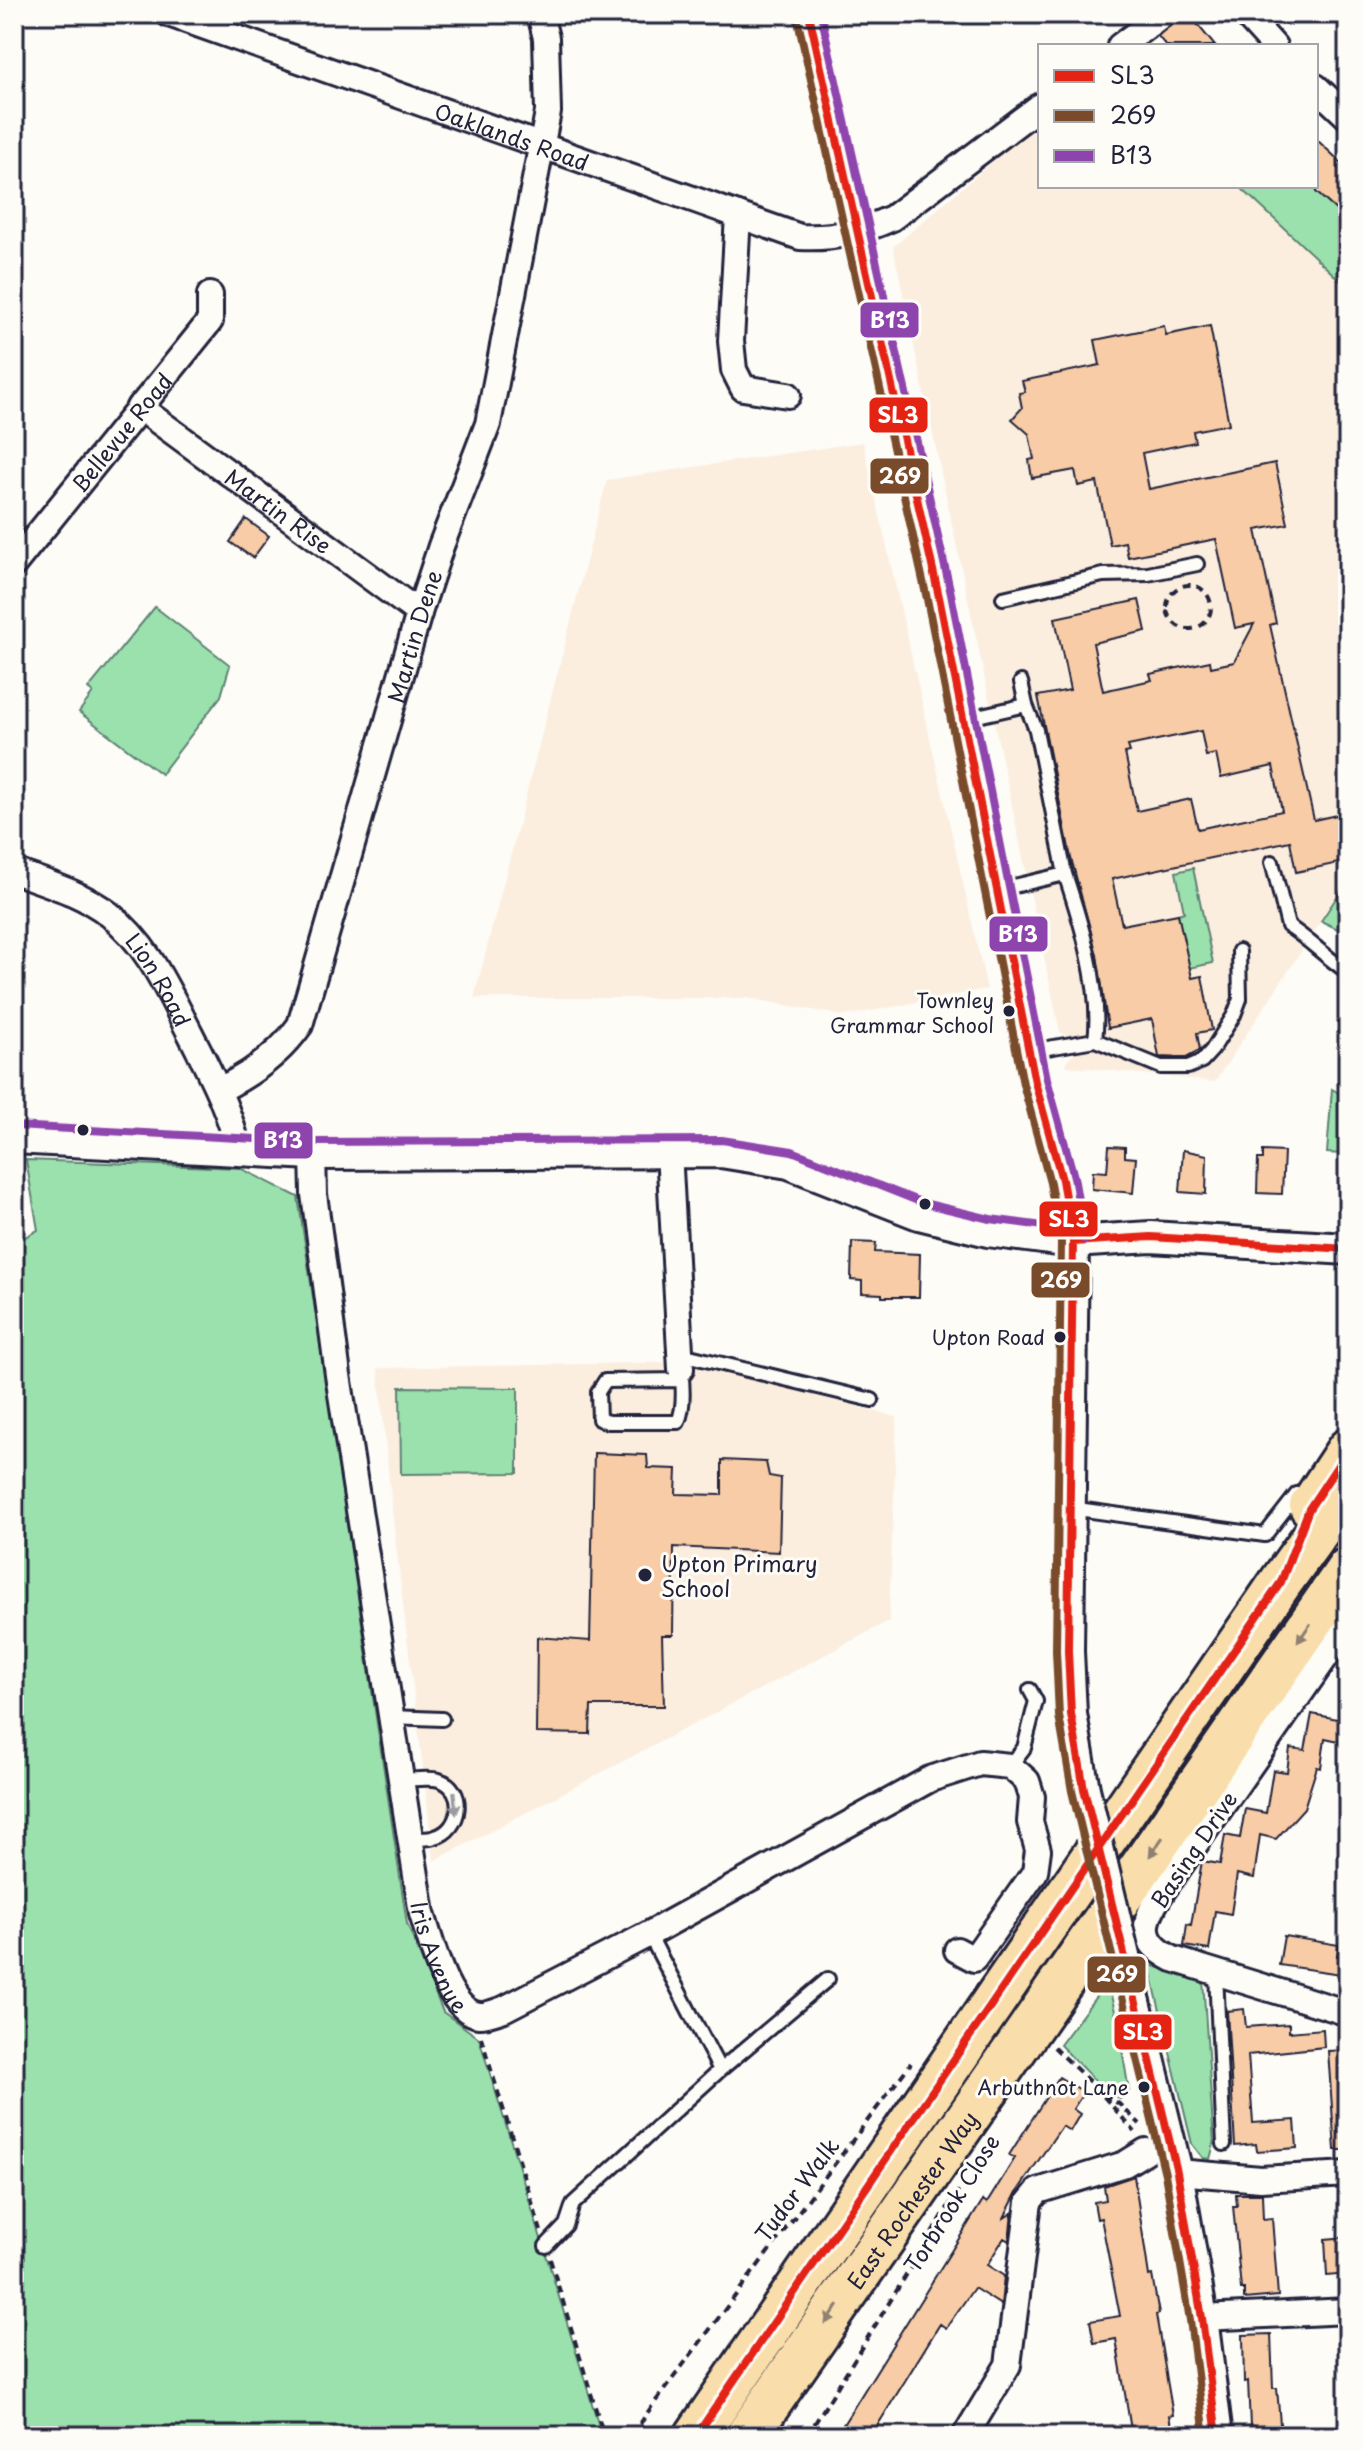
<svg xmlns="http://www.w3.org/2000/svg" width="1362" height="2450" viewBox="0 0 1362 2450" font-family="'Playpen Sans',sans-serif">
<rect width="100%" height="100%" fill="#fdfcf7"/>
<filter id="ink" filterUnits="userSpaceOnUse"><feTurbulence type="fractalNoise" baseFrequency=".0125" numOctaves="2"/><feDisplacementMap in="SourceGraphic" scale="16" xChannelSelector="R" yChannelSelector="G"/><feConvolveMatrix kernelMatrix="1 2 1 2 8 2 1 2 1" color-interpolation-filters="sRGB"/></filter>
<g filter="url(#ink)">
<path fill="#fbeedf" d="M1040,121V186H1239L1348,288V880L1215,1082L1067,1066L1066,1062L1074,1053L1071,1039L1060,1032L893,247Z
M863,442L987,989L844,1016L748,998H474L607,480Z
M688,1362L897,1417L889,1621L434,1861L394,1529L378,1368Z"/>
<path fill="#9be1ad" stroke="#5e8274" stroke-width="2" d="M1239,186H1316L1322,197L1348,221V288Z
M155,607L230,665L221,696L161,774L79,712L93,693L88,689Z
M1193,868L1213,963L1189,968L1178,914L1184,912L1176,872Z
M1348,880V934L1321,921Z
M1332,1089L1348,1098V1122H1343L1341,1154L1327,1153Z
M26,1160L240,1168L298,1197L407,1924L443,2012L479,2038L602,2436H14V1243L38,1230Z
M400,1387L518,1388V1473L401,1474Z
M1149,1965L1203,1979L1214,2144L1210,2159L1203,2158L1192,2144Z
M1109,1988L1117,2019L1129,2091L1120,2099L1103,2089L1060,2045L1101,1990Z"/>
<path fill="#f7cca6" stroke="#22223b" stroke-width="2" fill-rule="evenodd" d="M1182,14H1189L1215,46H1166L1158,36Z
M1316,139L1348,169V221L1316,192Z
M1164,326L1166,335L1210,326L1229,424L1193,431L1195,442L1142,453L1149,489L1275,463L1288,524L1256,530L1276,623L1270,625L1314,820L1341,814L1348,847V861L1296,872L1290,841L1112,879L1122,925L1178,914L1192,978L1202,976L1212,1030L1197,1033L1200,1050L1186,1058L1159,1057L1152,1019L1108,1028L1097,955L1071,858L1038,696L1070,690L1055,618L1139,600L1146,631L1093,643L1103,691L1152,680L1150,674L1210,661L1211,667L1234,662L1254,624L1235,628L1216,539L1128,557L1125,542L1110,545L1097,482L1078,486L1075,470L1032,478L1029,460L1034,459L1029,434L1012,419L1022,408L1019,393L1025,392L1022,381L1100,365L1095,340ZM1201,731L1206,756L1216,754L1221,778L1273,766L1282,811L1198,829L1191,799L1137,811L1125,753L1130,752L1128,746Z
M246,519L269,536L253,558L230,542Z
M1109,1146L1125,1147V1157L1136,1158L1133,1193L1092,1189L1093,1171L1107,1172Z
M1183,1150L1207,1155L1206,1194L1180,1192Z
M1263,1151L1284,1152L1282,1194L1257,1193L1258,1159H1263Z
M852,1242L876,1243L875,1252L920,1254L919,1297H882V1294L862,1293V1281L851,1280Z
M594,1453L647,1455L648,1468L677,1469L676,1494L722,1495V1460L766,1462L769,1476L781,1478L779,1552L674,1547L673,1635H662L664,1706H591L590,1734L536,1733L537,1637L590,1641Z
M1312,1714L1348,1721V1743L1325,1738L1321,1768L1317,1767L1304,1808L1276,1839L1260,1835L1254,1878L1237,1874L1231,1914L1215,1911L1209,1950L1184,1946L1187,1924L1191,1925L1202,1861L1220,1864L1225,1835L1240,1838L1245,1809L1266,1813L1273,1770L1287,1772L1290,1748L1305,1750Z
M1284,1936L1339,1945L1337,1956L1348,1958V1975L1279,1965Z
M1244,2009L1246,2027L1289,2024V2032L1323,2029L1324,2047L1248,2055L1253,2123L1295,2120L1297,2148L1257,2151L1256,2144L1235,2146L1227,2011Z
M1348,2050V2150H1335L1328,2051Z
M1059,2077L1084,2092L1073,2109L1080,2114L1070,2131L1062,2126L1017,2192L1004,2218L1012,2213L1009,2241L1004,2238L987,2265L1004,2276L1001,2305L974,2288L946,2328L940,2324L871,2436H836L983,2200L987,2203L1015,2158L1009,2155Z
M1134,2176L1149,2276L1152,2275L1159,2314L1156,2315L1173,2415L1169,2416L1173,2436H1132L1116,2339L1094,2343L1090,2321L1120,2316L1101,2218L1097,2219L1094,2202L1106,2200L1104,2186Z
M1236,2194H1262L1263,2219L1272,2218L1278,2296L1244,2299V2289H1241L1233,2206H1237Z
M1348,2237V2274L1327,2276L1325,2239Z
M1271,2334L1273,2388H1277L1281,2436H1254L1253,2426H1250L1248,2381L1244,2382L1243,2335Z"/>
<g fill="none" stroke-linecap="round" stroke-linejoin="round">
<defs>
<path id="service" d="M1003,598L1103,575L1148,574L1197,564
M964,719L1026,705
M1272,862L1288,926C1310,940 1326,958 1348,972
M997,890L1065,874L1036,730L1026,705L1021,682
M1095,1040L1161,1067H1188L1202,1061L1212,1050L1234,1015L1240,999L1239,951
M1030,1051L1095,1040C1102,991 1081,922 1065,874
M681,1354L872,1400
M681,1369C683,1385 685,1407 678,1422H608L599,1419L598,1392L605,1381L682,1380
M1070,1508L1265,1535L1297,1494
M390,1717L442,1719
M1010,1766L1024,1748L1036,1701L1030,1690
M401,1780C413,1780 428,1777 439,1780C467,1788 462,1830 435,1837C428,1840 418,1838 410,1839
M649,1934L720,2070
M1216,1974L1224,2144
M546,2246L566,2225L573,2204L720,2070L828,1979"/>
<g id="minor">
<path id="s1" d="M169,14L800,237C834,239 861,232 892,218L1040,106"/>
<path d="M1245,14L1274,46"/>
<path d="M1120,46L1163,14"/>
<path d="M1316,87L1348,117"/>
<path d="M738,215L731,341L734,370L743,388L788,395"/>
<path id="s2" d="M139,407L419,613"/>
<path id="s3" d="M14,564L210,321V295"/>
<path id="s4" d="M14,871C46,883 82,893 109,914C149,945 168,991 191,1035C210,1073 229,1108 238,1149"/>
<path id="s5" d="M219,1090C250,1075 280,1054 300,1025L419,613L441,546L488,424L548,112L546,38L540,14"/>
<path d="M669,1151L681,1369"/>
<path id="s6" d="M313,1154L314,1194L338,1375L422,1914C431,1941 447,2011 479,2015C486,2016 497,2011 504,2009L649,1934L930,1779L980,1763L1010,1766L1027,1781L1032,1797L1030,1822L1038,1850L1035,1872L974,1959L957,1950"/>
<path d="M1348,1625L1162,1892C1143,1921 1137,1941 1173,1959L1348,2013"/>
<path d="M1177,2172L1261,2179L1348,2174"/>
<path d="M1202,2318L1348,2311"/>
<path d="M965,2436L1008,2365L1029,2202L1038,2191L1125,2164L1146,2151"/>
</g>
<path id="tertiary" d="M809,14L939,597L1035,1082L1062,1180L1073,1242L1068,1651L1071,1714
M14,1138L313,1154L721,1152L789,1163L919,1214L988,1231L1073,1242L1151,1237L1348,1249
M1135,2002L1177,2172L1202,2318L1217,2436"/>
<g id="trunk">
<path d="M1311,1506L1348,1450"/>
<path d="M696,2436L1281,1582L1348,1489"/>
<path id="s7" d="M747,2436L1348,1569"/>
</g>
</defs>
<use href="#service" stroke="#22223b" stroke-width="18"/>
<use href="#minor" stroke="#22223b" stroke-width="30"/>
<use href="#tertiary" stroke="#22223b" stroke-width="36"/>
<use href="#trunk" stroke="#22223b" stroke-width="48"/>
<path stroke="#22223b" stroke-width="4" stroke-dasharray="8 6" stroke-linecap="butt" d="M1167 607a22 22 0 1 1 44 0a22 22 0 1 1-44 0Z
M481,2037L541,2231
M1054,2047L1098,2090L1135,2132
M1104,2094L1119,2104L1140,2124
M550,2259L604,2436
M632,2436L652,2406L911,2063
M807,2436L963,2183"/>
<use href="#service" stroke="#fdfcf7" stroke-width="12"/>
<use href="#minor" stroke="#fdfcf7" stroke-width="24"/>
<use href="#tertiary" stroke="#fdfcf7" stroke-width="30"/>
<use href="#trunk" stroke="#f9deab" stroke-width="42"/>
<defs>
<path id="tertiary-bridge" d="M1071,1714L1084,1789L1135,2002"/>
</defs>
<use href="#tertiary-bridge" stroke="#22223b" stroke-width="36" stroke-linecap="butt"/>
<use href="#tertiary-bridge" stroke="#fdfcf7" stroke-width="30"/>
<defs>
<path id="bus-1" d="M809,14L939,597L1035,1082L1062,1180L1073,1242L1068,1651L1071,1714L1084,1789L1177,2172L1202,2318L1217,2436
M1073,1242L1151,1237L1348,1249
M696,2436L1281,1582L1309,1509L1348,1450"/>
<path id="bus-2" d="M797,17L927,599L1023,1084L1050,1183L1061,1243L1056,1651L1059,1716L1072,1791L1165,2174L1190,2320L1205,2436"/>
<path id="bus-3" d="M821,14L951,594L1047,1079L1074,1177L1085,1240
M15,1126L313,1142L722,1140L792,1151L923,1203L990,1219L1075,1230"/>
</defs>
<use href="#bus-1" stroke="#fdfcf7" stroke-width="14"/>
<use href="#bus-2" stroke="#fdfcf7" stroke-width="14"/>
<use href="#bus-3" stroke="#fdfcf7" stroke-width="14"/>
<use href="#bus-1" stroke="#e42313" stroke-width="8"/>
<use href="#bus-2" stroke="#7a4b2a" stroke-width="8"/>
<use href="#bus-3" stroke="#8e44ad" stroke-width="8"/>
</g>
<defs><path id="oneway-solid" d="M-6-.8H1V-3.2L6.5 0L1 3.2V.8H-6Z" transform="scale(2)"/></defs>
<g fill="#8e8073">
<use href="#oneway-solid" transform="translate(1304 1633) rotate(125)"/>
<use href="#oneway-solid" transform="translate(1156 1847) rotate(125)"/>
<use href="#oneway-solid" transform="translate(832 2314) rotate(125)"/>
</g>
<use fill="#9a9aa2" href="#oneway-solid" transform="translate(455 1803) rotate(84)"/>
</g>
<g fill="#22223b" stroke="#fdfcf7" stroke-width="3">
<circle cx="1009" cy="1011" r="7"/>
<circle cx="83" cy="1130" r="7"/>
<circle cx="925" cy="1204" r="7"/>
<circle cx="1060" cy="1337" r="7"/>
<circle cx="645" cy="1575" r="8"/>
<circle cx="1144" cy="2087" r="7"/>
</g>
<g text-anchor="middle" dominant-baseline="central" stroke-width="6" stroke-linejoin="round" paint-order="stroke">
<g font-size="20" fill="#22223b" stroke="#fdfcf7" text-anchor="end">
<text x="994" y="1000">Townley<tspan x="994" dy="25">Grammar School</tspan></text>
<text x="1045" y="1337">Upton Road</text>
<text x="1129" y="2087">Arbuthnot Lane</text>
</g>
<g font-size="22" fill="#22223b" stroke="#fdfcf7">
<text stroke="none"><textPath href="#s1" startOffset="364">Oaklands Road</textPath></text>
<text stroke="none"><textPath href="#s3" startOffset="170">Bellevue Road</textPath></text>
<text stroke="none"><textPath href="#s2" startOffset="174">Martin Rise</textPath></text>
<text stroke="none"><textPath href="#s5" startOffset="510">Martin Dene</textPath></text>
<text stroke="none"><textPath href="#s4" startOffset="188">Lion Road</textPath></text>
<text transform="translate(1193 1849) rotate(-56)">Basing Drive</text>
<text stroke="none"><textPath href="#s6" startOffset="814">Iris Avenue</textPath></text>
<text transform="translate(796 2189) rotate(-53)">Tudor Walk</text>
<text stroke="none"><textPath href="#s7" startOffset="288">East Rochester Way</textPath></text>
<text transform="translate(951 2203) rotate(-58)">Torbrook Close</text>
</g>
<g font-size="22" fill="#22223b" stroke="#fdfcf7" text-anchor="start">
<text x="661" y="1562">Upton Primary<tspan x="661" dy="25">School</tspan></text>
</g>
</g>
<g stroke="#fdfcf7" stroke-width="3">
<rect x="859" y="301" width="61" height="38" rx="8" fill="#8e44ad"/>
<rect x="868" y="396" width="61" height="38" rx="8" fill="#e42313"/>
<rect x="869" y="457" width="61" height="38" rx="8" fill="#7a4b2a"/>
<rect x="988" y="915" width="61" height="38" rx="8" fill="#8e44ad"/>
<rect x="253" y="1121" width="61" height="39" rx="8" fill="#8e44ad"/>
<rect x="1038" y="1200" width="61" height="38" rx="8" fill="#e42313"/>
<rect x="1030" y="1261" width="61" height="38" rx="8" fill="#7a4b2a"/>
<rect x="1086" y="1955" width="61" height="39" rx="8" fill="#7a4b2a"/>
<rect x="1113" y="2013" width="60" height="38" rx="8" fill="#e42313"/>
</g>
<g font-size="22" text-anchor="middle" font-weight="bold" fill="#fff">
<text x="890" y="328">B13</text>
<text x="898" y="423">SL3</text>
<text x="900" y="484">269</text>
<text x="1018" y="942">B13</text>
<text x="283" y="1148">B13</text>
<text x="1069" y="1227">SL3</text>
<text x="1061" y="1288">269</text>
<text x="1117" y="1982">269</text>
<text x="1143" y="2040">SL3</text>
</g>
<rect width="1362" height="2450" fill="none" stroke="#fdfcf7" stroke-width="48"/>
<rect x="24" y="24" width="1314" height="2402" fill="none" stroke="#22223b" stroke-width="3" filter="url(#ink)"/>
<rect x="1038" y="44" width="280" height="144" fill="#fdfcf7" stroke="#a5a5ac" stroke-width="2"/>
<rect x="1054" y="70" width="40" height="12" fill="#e42313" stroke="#a5a5ac" stroke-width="2"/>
<text x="1110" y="84" font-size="24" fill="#22223b">SL3</text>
<rect x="1054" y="110" width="40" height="12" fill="#7a4b2a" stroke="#a5a5ac" stroke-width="2"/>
<text x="1110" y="124" font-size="24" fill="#22223b">269</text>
<rect x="1054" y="150" width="40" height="12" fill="#8e44ad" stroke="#a5a5ac" stroke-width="2"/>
<text x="1110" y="164" font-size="24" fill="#22223b">B13</text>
</svg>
